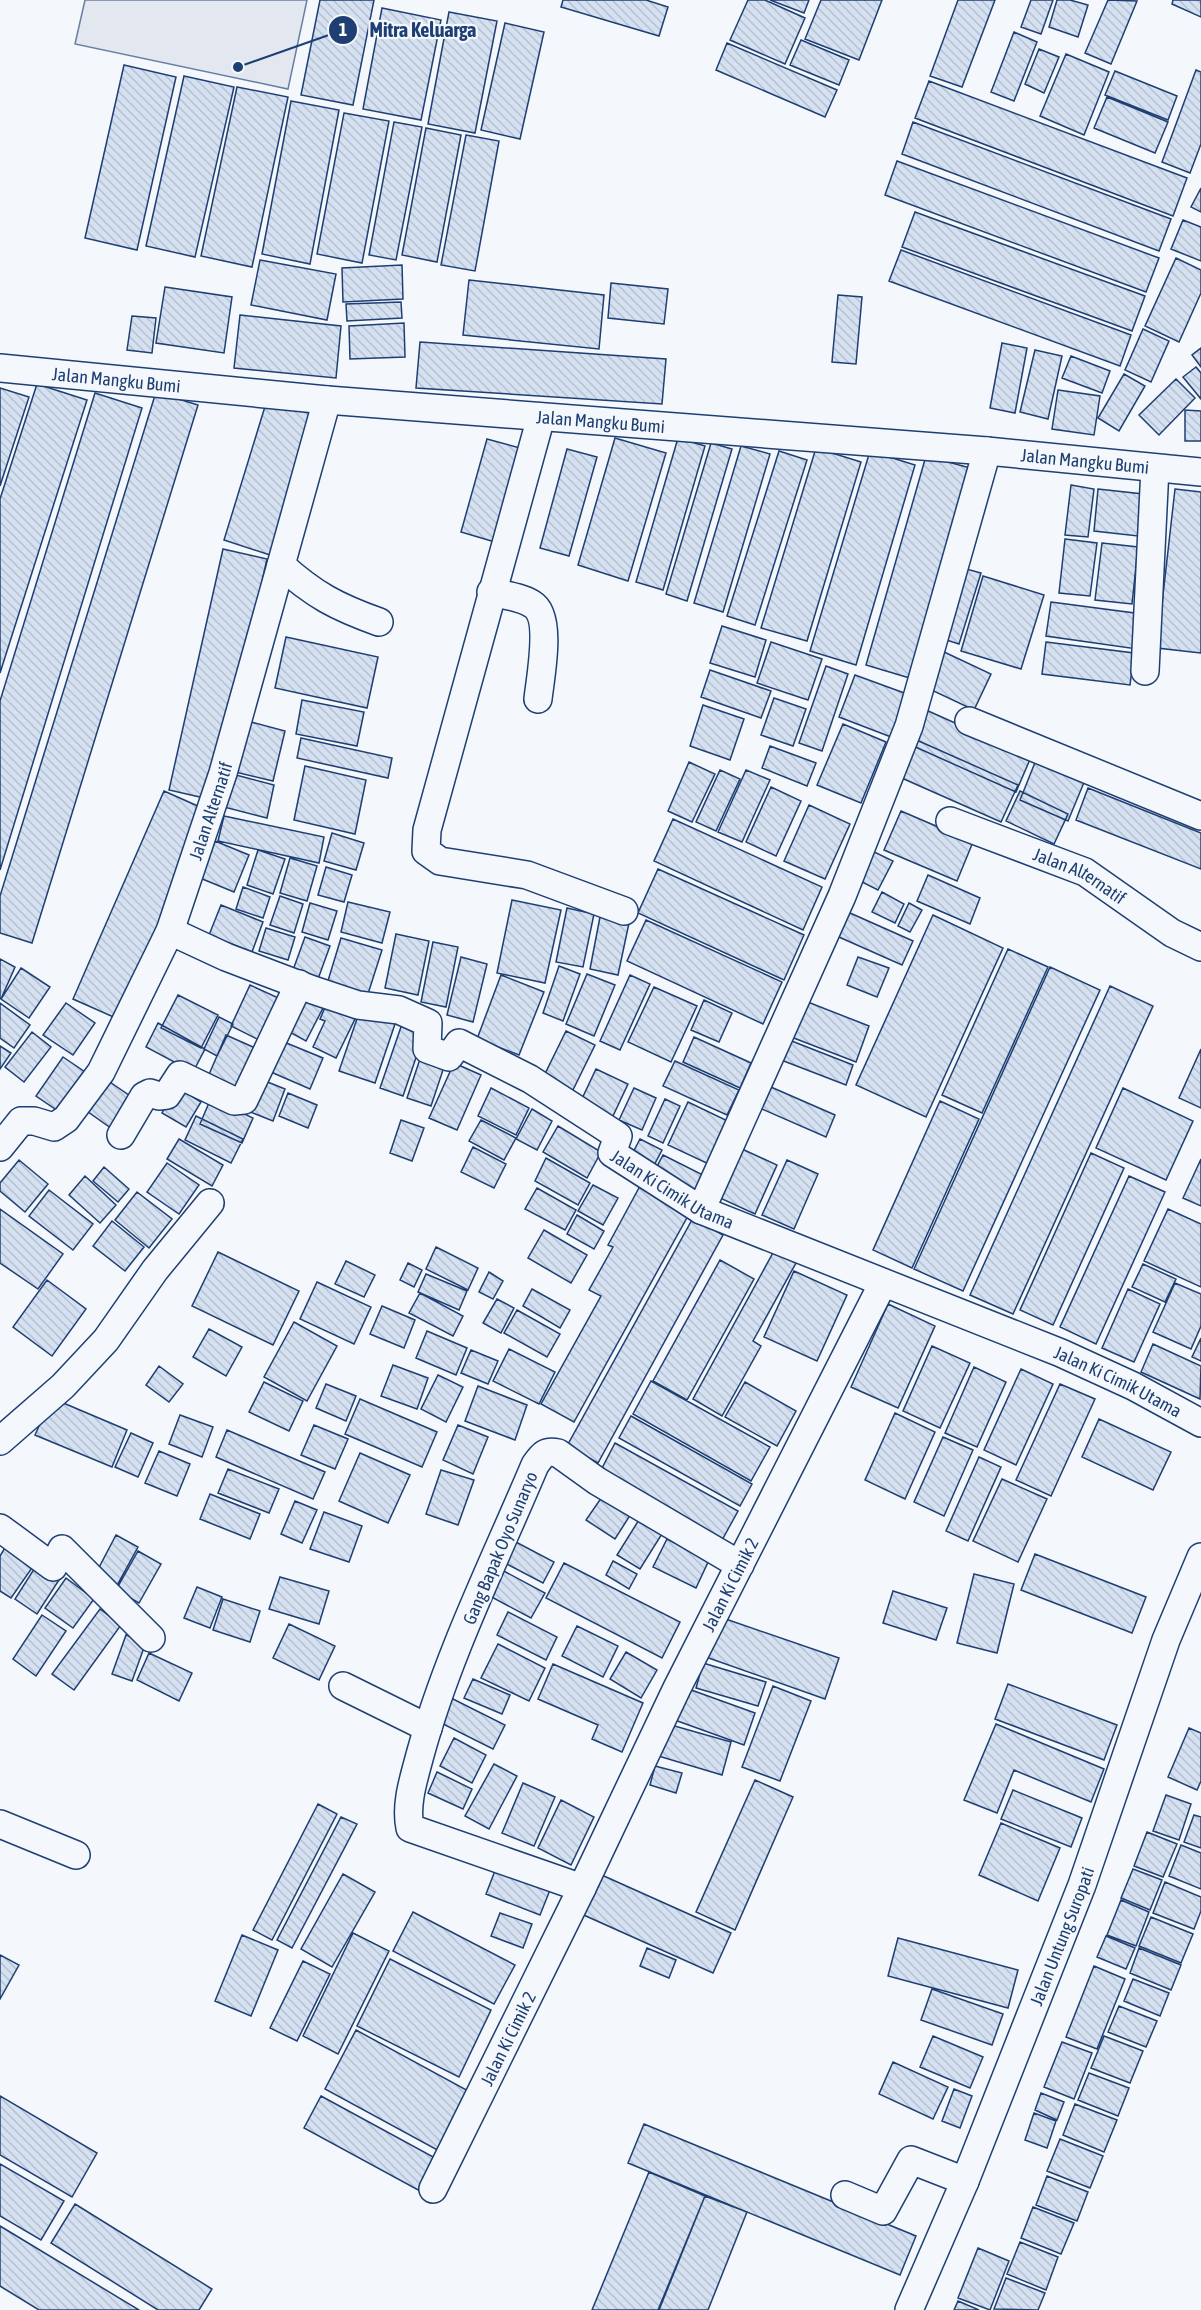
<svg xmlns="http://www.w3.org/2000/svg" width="1201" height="2310" viewBox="0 0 1201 2310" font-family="'Asap Condensed',sans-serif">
<defs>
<pattern id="building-back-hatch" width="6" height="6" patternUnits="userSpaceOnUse" patternTransform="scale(1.5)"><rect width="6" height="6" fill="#d5e0f0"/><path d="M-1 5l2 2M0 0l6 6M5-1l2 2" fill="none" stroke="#b6c1d1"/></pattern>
</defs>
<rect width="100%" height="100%" fill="#f4f7fb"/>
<path fill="#e3e8f0" stroke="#687fa3" stroke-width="1.5" d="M85,0H307L288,89L75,44Z"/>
<path fill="url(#building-back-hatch)" stroke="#1d3f73" stroke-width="1.5" d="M320,0H374L353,105L301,95Z
M563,0H646L668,7L659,36L561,7Z
M748,0H765L805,18L785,64L730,40Z
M770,0H809L804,13Z
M821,0H882L859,60L805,39Z
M958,0H995L962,87L930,76Z
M1031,0H1053L1041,34L1021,27Z
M1057,0H1070L1088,5L1078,37L1049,27Z
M1108,0L1137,1L1111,64L1085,53Z
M1173,0H1201V17L1172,4Z
M382,8L441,20L421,120L363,109Z
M449,12L497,21L475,133L428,124Z
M505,23L544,32L520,139L481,130Z
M1014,32L1037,42L1014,101L991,92Z
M801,40L849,60L839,85L790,65Z
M727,43L837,90L825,117L716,70Z
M1039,49L1059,57L1044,93L1025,84Z
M1066,54L1109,72L1084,135L1040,116Z
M124,65L176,77L137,250L85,238Z
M1196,70L1201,72V144L1190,173L1162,162Z
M1115,71L1177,96L1168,120L1105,95Z
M184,76L234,87L195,257L146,246Z
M929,81L1187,178L1173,216L915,118Z
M237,87L288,97L252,267L201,256Z
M1107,97L1168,122L1155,153L1094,128Z
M291,101L339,110L310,264L262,254Z
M344,113L389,121L362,263L317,254Z
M394,122L422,127L396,260L369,255Z
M913,122L1171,219L1159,251L902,154Z
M426,128L461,135L437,262L402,255Z
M466,135L499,141L475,271L441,265Z
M897,161L1159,258L1146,292L885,195Z
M1201,188V212L1191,207Z
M915,212L1145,296L1132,331L902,247Z
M1183,220L1201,227V261L1171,249Z
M901,250L1131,335L1120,366L889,281Z
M1176,258L1201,270V293L1179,342L1145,326Z
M260,260L336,274L327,320L251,305Z
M402,265L403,299L343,302L342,268Z
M469,280L604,295L599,349L463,335Z
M611,283L668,289L664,324L608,318Z
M165,287L232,297L224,353L156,343Z
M838,295L862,297L856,364L832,362Z
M401,302L402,318L347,321L346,304Z
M240,315L341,326L336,378L234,368Z
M132,316L156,318L152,353L127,350Z
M404,323L405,357L350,359L349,326Z
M1143,329L1169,341L1151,382L1125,370Z
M420,342L666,359L662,404L416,388Z
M1002,343L1027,348L1015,413L990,408Z
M1201,348V367L1192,355Z
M1035,350L1062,356L1048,419L1020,412Z
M1071,356L1110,371L1102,393L1062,378Z
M1196,367L1201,373V399L1183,377Z
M1124,374L1145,386L1119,431L1098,418Z
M1176,379L1195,398L1159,435L1139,415Z
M37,384L87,400L0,673V499Z
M0,388L29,397L0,486Z
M1058,390L1100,396L1094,435L1052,429Z
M156,392L198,405L32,943L0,933V896Z
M95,393L142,408L0,870V701Z
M267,400L312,414L270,555L224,540Z
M1185,410L1201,411V441H1185Z
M615,438L666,453L628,581L578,565Z
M678,438L705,446L663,590L636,582Z
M487,439L520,448L495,542L461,532Z
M711,443L732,449L687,601L666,594Z
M741,446L770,454L723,612L694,603Z
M816,448L861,462L807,641L761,628Z
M567,449L597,457L569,556L540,548Z
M779,451L807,460L755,625L727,616Z
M870,451L915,465L856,665L810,651Z
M926,456L974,469L913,679L866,665Z
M1071,485L1094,489L1088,537L1065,535Z
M1098,489L1143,494L1138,536L1094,531Z
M1175,489L1201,492V653L1157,648Z
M1065,539L1097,543L1090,596L1059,593Z
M1102,543L1138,547L1132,604L1095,600Z
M223,549L267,559L213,800L169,790Z
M959,567L981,573L959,644L937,637Z
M983,576L1044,595L1021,669L961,651Z
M1051,602L1142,614L1137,649L1046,636Z
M722,626L766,640L755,677L710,663Z
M286,637L378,657L367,708L275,688Z
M771,642L822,659L808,700L757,683Z
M1046,642L1134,653L1130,685L1042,674Z
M942,651L991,674L974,710L925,687Z
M826,666L848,674L822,751L799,743Z
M710,670L771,691L761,718L701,697Z
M855,675L907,694L891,737L839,717Z
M774,698L806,709L793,746L761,735Z
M302,700L364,712L357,746L296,734Z
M703,705L744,719L730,760L690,746Z
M926,710L1031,757L1016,792L911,745Z
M247,721L285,731L273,781L235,772Z
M843,724L886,742L861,803L817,785Z
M301,738L392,758L388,778L297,758Z
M912,738L1018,785L1001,822L895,775Z
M770,746L816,763L807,786L762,768Z
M1036,760L1085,780L1068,821L1020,800Z
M689,762L715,774L692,822L668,811Z
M305,766L366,780L355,834L294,820Z
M720,770L740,779L716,831L696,822Z
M746,770L770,780L742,842L718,832Z
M232,774L274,785L267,818L224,807Z
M771,787L801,801L776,856L746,842Z
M1088,788L1201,833V869L1076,820Z
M164,791L209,811L118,1019L73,999Z
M1020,791L1068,814L1054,844L1006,821Z
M809,805L850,824L825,879L784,861Z
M901,811L973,842L957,881L884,850Z
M224,816L324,837L319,863L218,841Z
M673,819L822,887L803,930L654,861Z
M332,833L364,843L356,870L324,861Z
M215,841L249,855L234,892L200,878Z
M866,848L893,861L878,890L852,877Z
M258,850L285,859L273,894L247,885Z
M290,858L317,866L307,901L280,893Z
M326,867L352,875L344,902L318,895Z
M658,869L804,935L784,980L638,913Z
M928,875L980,898L970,924L917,901Z
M243,887L270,897L263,918L236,909Z
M882,892L904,904L895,923L872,912Z
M280,896L303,904L294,933L270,925Z
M512,900L561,910L545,983L497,973Z
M348,902L390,912L382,943L341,932Z
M310,903L337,911L328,940L302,932Z
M909,903L922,910L910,932L898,926Z
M221,905L263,922L252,952L209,935Z
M567,908L594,914L583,967L556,962Z
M841,909L913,941L902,965L830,933Z
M933,915L1003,948L926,1117L856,1085Z
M600,917L629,923L618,975L590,969Z
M646,920L782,982L763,1024L627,961Z
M266,928L295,937L288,960L259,951Z
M396,934L429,941L418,995L385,988Z
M305,937L330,946L318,979L293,970Z
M341,938L382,950L367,997L327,984Z
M433,942L458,947L446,1007L421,1002Z
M1008,949L1048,967L982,1113L942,1095Z
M461,957L487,964L473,1022L447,1015Z
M858,957L889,968L877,997L847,985Z
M0,959L15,967L1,999L0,998Z
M559,966L580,974L563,1021L543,1013Z
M1050,967L1100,990L963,1291L914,1269Z
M21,968L50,987L29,1018L1,999Z
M587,974L615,985L594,1036L566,1024Z
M501,975L544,992L519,1055L477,1039Z
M630,975L650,984L620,1050L600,1041Z
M250,985L285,1001L265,1043L231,1026Z
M1110,986L1153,1006L1013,1314L970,1295Z
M654,987L697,1006L671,1062L628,1042Z
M178,995L218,1015L201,1048L161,1028Z
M300,997L323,1008L306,1041L284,1029Z
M800,999L869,1026L856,1062L786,1035Z
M704,1000L732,1013L719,1042L691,1030Z
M0,1003L30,1025L14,1048L0,1038Z
M66,1003L95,1023L73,1055L43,1035Z
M327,1003L356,1017L336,1058L313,1047L325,1021L320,1019Z
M359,1013L397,1018L375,1083L339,1071Z
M219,1017L233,1024L217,1056L204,1049Z
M158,1023L205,1049L193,1072L146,1047Z
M402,1024L425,1031L403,1096L380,1088Z
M566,1031L595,1045L570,1096L541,1082Z
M32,1032L51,1047L24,1082L5,1067Z
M226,1035L262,1051L243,1095L207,1079Z
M694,1037L751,1063L740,1088L683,1062Z
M784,1038L853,1065L846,1085L776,1058Z
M284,1042L323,1058L310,1089L271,1072Z
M0,1046L11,1053L0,1069Z
M1201,1049V1108L1179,1098Z
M422,1053L446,1061L431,1106L407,1098Z
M63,1057L88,1074L61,1113L36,1096Z
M675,1061L739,1090L727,1115L663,1086Z
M454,1063L481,1075L457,1130L429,1118Z
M596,1069L628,1084L612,1118L580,1103Z
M104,1078L136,1100L115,1131L84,1109Z
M260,1079L285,1089L273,1121L248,1111Z
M764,1084L835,1115L826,1137L755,1106Z
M177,1087L201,1102L186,1127L162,1113Z
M491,1088L529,1108L516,1135L478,1116Z
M634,1088L656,1098L642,1130L619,1120Z
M1123,1088L1193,1121L1166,1180L1096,1148Z
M288,1093L317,1105L308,1128L279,1116Z
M211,1098L253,1118L242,1143L200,1124Z
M665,1099L680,1106L663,1143L648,1136Z
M940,1101L979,1119L912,1268L873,1250Z
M688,1102L732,1123L713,1166L668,1145Z
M532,1109L552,1121L537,1150L516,1139Z
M196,1116L243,1139L231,1163L185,1140Z
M401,1120L424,1128L412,1161L390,1153Z
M481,1120L516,1138L504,1160L469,1141Z
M558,1126L601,1152L587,1178L543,1152Z
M179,1139L223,1165L212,1186L167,1159Z
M640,1139L662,1150L651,1171L629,1160Z
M473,1147L506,1164L494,1188L461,1172Z
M742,1149L777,1165L755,1214L720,1198Z
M1091,1153L1124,1168L1053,1325L1020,1310Z
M663,1155L705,1176L695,1197L652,1176Z
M546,1158L590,1183L578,1205L535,1181Z
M1201,1159V1206L1183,1198Z
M19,1160L48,1184L25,1212L0,1191V1183Z
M787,1160L818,1174L794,1229L762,1215Z
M167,1163L199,1185L179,1214L147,1192Z
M104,1167L129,1189L118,1202L93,1181Z
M85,1176L116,1205L100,1223L69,1195Z
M1129,1176L1165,1192L1096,1344L1060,1327Z
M593,1185L618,1198L603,1225L578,1211Z
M640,1186L689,1214L574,1422L541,1404L601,1296L589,1290L613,1247L608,1245Z
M537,1188L576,1210L565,1230L525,1209Z
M49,1190L93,1224L73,1250L29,1216Z
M137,1192L172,1219L149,1248L115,1220Z
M0,1209L63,1254L38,1289L0,1263Z
M1168,1209L1201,1224V1287L1144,1261Z
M577,1215L604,1231L594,1249L567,1234Z
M693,1218L723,1235L598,1463L567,1446Z
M112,1221L144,1247L125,1271L93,1246Z
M544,1230L587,1255L571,1283L528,1258Z
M436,1247L478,1268L468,1290L426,1269Z
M774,1251L796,1263L753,1341L761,1346L722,1416L693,1399Z
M218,1252L299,1291L273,1345L192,1306Z
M720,1260L754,1279L687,1400L653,1381Z
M346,1261L375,1275L364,1297L335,1284Z
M408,1263L422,1270L414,1287L400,1280Z
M1143,1264L1176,1279L1165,1302L1132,1287Z
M794,1271L847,1295L817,1361L764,1337Z
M489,1272L503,1281L493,1299L479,1292Z
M426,1274L467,1291L459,1310L418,1292Z
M47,1280L86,1309L52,1356L13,1327Z
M317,1282L371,1307L354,1344L300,1319Z
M1175,1283L1201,1294V1326L1191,1349L1153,1332Z
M532,1289L570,1310L560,1328L523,1306Z
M1128,1289L1160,1304L1134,1362L1102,1348Z
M420,1293L463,1316L453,1336L409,1313Z
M497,1299L514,1308L501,1333L483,1323Z
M888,1304L935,1326L898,1408L851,1387Z
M382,1306L415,1320L404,1348L370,1334Z
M517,1310L560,1334L547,1357L504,1333Z
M294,1322L337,1346L307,1401L264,1377Z
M209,1329L242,1347L226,1376L193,1357Z
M427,1331L467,1348L456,1375L416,1358Z
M1201,1338V1361L1192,1357Z
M1153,1344L1201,1366L1200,1399L1141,1372Z
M932,1346L970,1363L940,1428L903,1411Z
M509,1349L555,1372L539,1404L493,1381Z
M471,1350L498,1361L488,1384L461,1373Z
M393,1365L428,1378L417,1409L381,1396Z
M159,1366L183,1384L169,1402L146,1385Z
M974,1367L1006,1382L977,1447L945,1433Z
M1021,1369L1053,1384L1016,1465L984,1450Z
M438,1375L463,1387L446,1422L421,1409Z
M651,1381L770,1447L751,1481L633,1414Z
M264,1382L303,1401L289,1431L249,1412Z
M745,1382L796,1411L777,1446L725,1417Z
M326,1384L356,1396L346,1421L316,1408Z
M1060,1384L1095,1399L1051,1496L1016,1480Z
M478,1386L527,1405L515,1440L465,1421Z
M360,1399L437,1432L422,1467L345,1434Z
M61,1402L127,1430L112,1467L35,1435L48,1406L57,1409Z
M895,1413L935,1432L905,1499L865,1480Z
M180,1415L213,1427L202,1457L169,1444Z
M631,1416L752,1484L740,1506L619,1438Z
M1099,1419L1171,1452L1153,1490L1082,1457Z
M314,1425L348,1439L335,1469L301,1455Z
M458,1425L488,1437L473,1474L443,1460Z
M227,1430L325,1472L313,1499L216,1457Z
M131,1433L153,1443L138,1477L115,1467Z
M943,1437L973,1450L944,1516L914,1502Z
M615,1443L738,1511L721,1542L599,1474Z
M159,1451L190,1464L177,1496L145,1483Z
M360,1453L410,1475L388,1523L339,1501Z
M979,1457L1001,1467L968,1541L946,1531Z
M228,1469L279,1489L269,1513L218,1493Z
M441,1470L474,1480L458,1525L426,1514Z
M1002,1479L1047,1499L1018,1562L973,1541Z
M606,1491L634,1509L615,1539L586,1520Z
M210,1494L260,1514L250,1539L200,1519Z
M295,1501L317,1510L302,1543L281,1534Z
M324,1512L362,1526L349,1562L310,1549Z
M642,1515L665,1529L640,1569L617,1555Z
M116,1535L138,1547L115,1589L94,1577Z
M667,1539L709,1560L696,1588L653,1567Z
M514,1541L554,1562L543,1583L503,1562Z
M6,1546L34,1565L11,1598L0,1591V1556Z
M138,1551L161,1564L139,1603L116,1590Z
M1035,1554L1146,1597L1132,1633L1021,1590Z
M613,1561L637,1574L629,1589L606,1575Z
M564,1563L680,1622L662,1658L546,1598Z
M36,1566L59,1580L37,1614L15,1599Z
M500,1569L545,1593L531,1618L486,1594Z
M974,1574L1014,1584L997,1653L957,1643Z
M280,1577L329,1591L319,1624L269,1609Z
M66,1578L94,1599L73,1628L45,1608Z
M197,1587L222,1597L210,1628L184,1618Z
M893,1591L947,1608L936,1640L883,1623Z
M223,1599L260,1611L250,1642L213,1630Z
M100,1609L121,1625L74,1690L52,1674Z
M508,1612L557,1637L546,1660L497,1635Z
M42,1615L66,1631L36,1676L13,1659Z
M717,1616L839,1658L825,1699L703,1656Z
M289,1624L335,1646L319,1680L273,1658Z
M577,1626L618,1646L603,1677L562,1656Z
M126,1635L146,1642L132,1681L112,1674Z
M498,1644L545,1668L529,1701L481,1678Z
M626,1652L657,1670L641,1698L610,1679Z
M149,1653L192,1673L179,1701L137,1680Z
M703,1663L766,1682L758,1706L696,1688Z
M553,1664L643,1703L622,1752L592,1739L598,1725L538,1699Z
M473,1679L510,1695L502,1714L464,1698Z
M1008,1684L1117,1725L1104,1760L995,1719Z
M773,1686L811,1701L780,1781L742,1767Z
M683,1687L755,1713L744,1745L672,1719Z
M445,1695L505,1725L493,1749L433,1719Z
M664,1723L731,1742L722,1775L655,1755Z
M996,1724L1104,1769L1091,1802L1014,1770L997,1813L964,1800Z
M1189,1728L1201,1733V1781L1197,1790L1168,1777Z
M454,1738L486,1755L472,1783L440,1766Z
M494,1764L517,1776L489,1829L465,1816Z
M655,1766L682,1773L676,1793L650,1785Z
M437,1772L472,1789L463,1809L428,1793Z
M755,1780L793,1797L735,1930L696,1912Z
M523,1783L555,1797L534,1846L502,1833Z
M1013,1790L1082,1818L1071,1847L1001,1819Z
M1166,1795L1191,1804L1179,1840L1153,1831Z
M561,1800L594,1817L571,1865L538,1848Z
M318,1804L337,1814L272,1940L253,1930Z
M1194,1815L1201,1817V1848L1184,1842Z
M341,1817L357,1824L292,1948L277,1940Z
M1001,1823L1060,1848L1038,1901L979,1875Z
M1147,1832L1177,1844L1163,1877L1134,1866Z
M1181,1845L1201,1853V1889L1169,1876Z
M498,1863L552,1885L540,1915L486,1894Z
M1133,1869L1162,1880L1150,1910L1121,1898Z
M595,1872L731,1933L713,1973L577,1912Z
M343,1874L375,1892L332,1967L301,1949Z
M1165,1882L1201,1897V1911L1194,1929L1153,1913Z
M1121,1900L1149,1912L1136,1946L1107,1935Z
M413,1912L515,1965L494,2004L393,1951Z
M500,1913L532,1924L523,1948L491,1936Z
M1151,1917L1193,1934L1181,1963L1139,1946Z
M353,1933L389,1951L338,2054L303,2036Z
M242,1935L278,1950L251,2016L215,2001Z
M1106,1936L1135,1948L1126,1969L1097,1957Z
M898,1938L1018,1970L1008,2008L888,1976Z
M647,1948L676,1960L669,1978L640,1966Z
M1139,1948L1181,1965L1171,1990L1130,1973Z
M0,1955L19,1965L0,1999Z
M390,1959L491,2010L459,2077L357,2026Z
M303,1961L330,1974L297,2041L270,2028Z
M1094,1966L1125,1979L1097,2049L1066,2037Z
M1133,1979L1169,1993L1160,2016L1124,2001Z
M932,1989L1003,2014L992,2045L921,2020Z
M1119,2006L1157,2021L1146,2047L1108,2032Z
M356,2030L472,2093L441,2152L325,2089Z
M933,2036L983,2057L970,2088L920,2067Z
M1104,2036L1143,2051L1130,2083L1091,2068Z
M1062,2042L1092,2053L1074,2099L1044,2087Z
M893,2062L948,2087L933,2119L879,2094Z
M1089,2073L1129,2088L1118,2116L1078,2100Z
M954,2089L972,2096L960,2128L942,2121Z
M1041,2093L1064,2102L1057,2120L1035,2110Z
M0,2096L97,2153L72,2197L0,2155Z
M321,2096L437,2159L420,2191L304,2128Z
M1075,2104L1117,2120L1104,2152L1063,2135Z
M1034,2113L1056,2121L1047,2148L1025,2140Z
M644,2124L916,2236L900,2275L628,2163Z
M1060,2139L1103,2156L1090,2188L1047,2171Z
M0,2164L64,2201L41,2240L0,2216Z
M649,2172L705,2196L658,2310H592Z
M1047,2176L1088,2192L1077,2221L1036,2205Z
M705,2196L747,2212L708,2310H659Z
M75,2204L212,2289L199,2310H158L51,2243Z
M1033,2207L1074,2223L1061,2254L1021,2238Z
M0,2226L139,2310H39L0,2286Z
M1020,2242L1058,2257L1046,2290L1007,2274Z
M978,2248L1009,2261L990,2310L958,2298Z
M1006,2278L1045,2293L1038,2310L994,2309Z
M958,2301L979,2310H954Z"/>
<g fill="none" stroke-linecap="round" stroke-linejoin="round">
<defs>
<g id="street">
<path id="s1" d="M0,368L327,400L987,451L1201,472"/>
<path d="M541,417L427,830L426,851L440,861L527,875L624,911"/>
<path d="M281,565C314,595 337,607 379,622"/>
<path d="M491,592C504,595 521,597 532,604C553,616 540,679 538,699"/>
<path d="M1145,671L1155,468"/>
<path d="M969,721L1201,816"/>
<path id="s2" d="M950,821L1085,872L1172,933L1201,947"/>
<path id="s3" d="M170,931L226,957L313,990L358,1005L399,1010L428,1023L427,1049L449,1057L459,1043L530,1079L618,1136L612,1153L701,1210L1061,1353L1133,1386L1201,1423"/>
<path d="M121,1135L144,1096L150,1093L159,1096L167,1095L180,1075L234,1101L244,1100L299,984"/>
<path id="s4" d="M0,1147L21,1121H34L54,1127L66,1119L101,1072L170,931L223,773L327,400"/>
<path d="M701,1210L842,896L909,726L987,451"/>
<path d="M0,1441L63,1386L106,1340L155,1270L210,1203"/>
<path d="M0,1528L53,1567L62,1549L151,1638"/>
<path id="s5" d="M740,1565L597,1481L558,1453C545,1450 542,1455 535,1465C495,1560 447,1656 420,1755C414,1778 405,1804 410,1828L582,1888L677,1688L883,1283"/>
<path d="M343,1686L428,1728"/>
<path d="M0,1824L76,1855"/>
<path id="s6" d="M433,2189L582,1888"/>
<path d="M845,2195L883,2211L911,2160L965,2181"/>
<path id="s7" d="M909,2310L965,2181L1082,1885L1166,1640L1201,1557"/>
</g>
</defs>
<use href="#street" stroke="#1d3f73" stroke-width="30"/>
<use href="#street" stroke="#f4f7fb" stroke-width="27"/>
</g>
<g text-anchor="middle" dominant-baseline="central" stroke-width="4.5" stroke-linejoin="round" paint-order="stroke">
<g font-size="18" fill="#1d3f73" stroke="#f4f7fb">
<text stroke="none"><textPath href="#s1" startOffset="117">Jalan Mangku Bumi</textPath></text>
<text stroke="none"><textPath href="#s1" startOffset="603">Jalan Mangku Bumi</textPath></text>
<text stroke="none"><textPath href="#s1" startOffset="1089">Jalan Mangku Bumi</textPath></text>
<text stroke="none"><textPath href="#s4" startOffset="424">Jalan Alternatif</textPath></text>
<text stroke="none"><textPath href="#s2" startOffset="141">Jalan Alternatif</textPath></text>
<text stroke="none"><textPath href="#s3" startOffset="615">Jalan Ki Cimik Utama</textPath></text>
<text stroke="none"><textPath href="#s3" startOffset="1101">Jalan Ki Cimik Utama</textPath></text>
<text transform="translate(500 1548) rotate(-67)">Gang Bapak Oyo Sunaryo</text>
<text stroke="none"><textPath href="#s5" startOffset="1149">Jalan Ki Cimik 2</textPath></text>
<text stroke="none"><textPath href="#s7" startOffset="404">Jalan Untung Suropati</textPath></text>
<text stroke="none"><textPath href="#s6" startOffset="168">Jalan Ki Cimik 2</textPath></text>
</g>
</g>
<path fill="none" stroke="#1d3f73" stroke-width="2" d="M238 67L343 30"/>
<g fill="#1d3f73" stroke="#f4f7fb" stroke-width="2">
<circle cx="238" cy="67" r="6"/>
<circle cx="343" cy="30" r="15"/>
</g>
<g font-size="18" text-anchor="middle" font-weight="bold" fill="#fff">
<text x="343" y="36">1</text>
</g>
<g font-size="20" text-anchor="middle" font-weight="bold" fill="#1d3f73" stroke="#f4f7fb" stroke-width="4.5" stroke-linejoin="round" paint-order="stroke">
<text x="423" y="37">Mitra Keluarga</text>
</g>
</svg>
